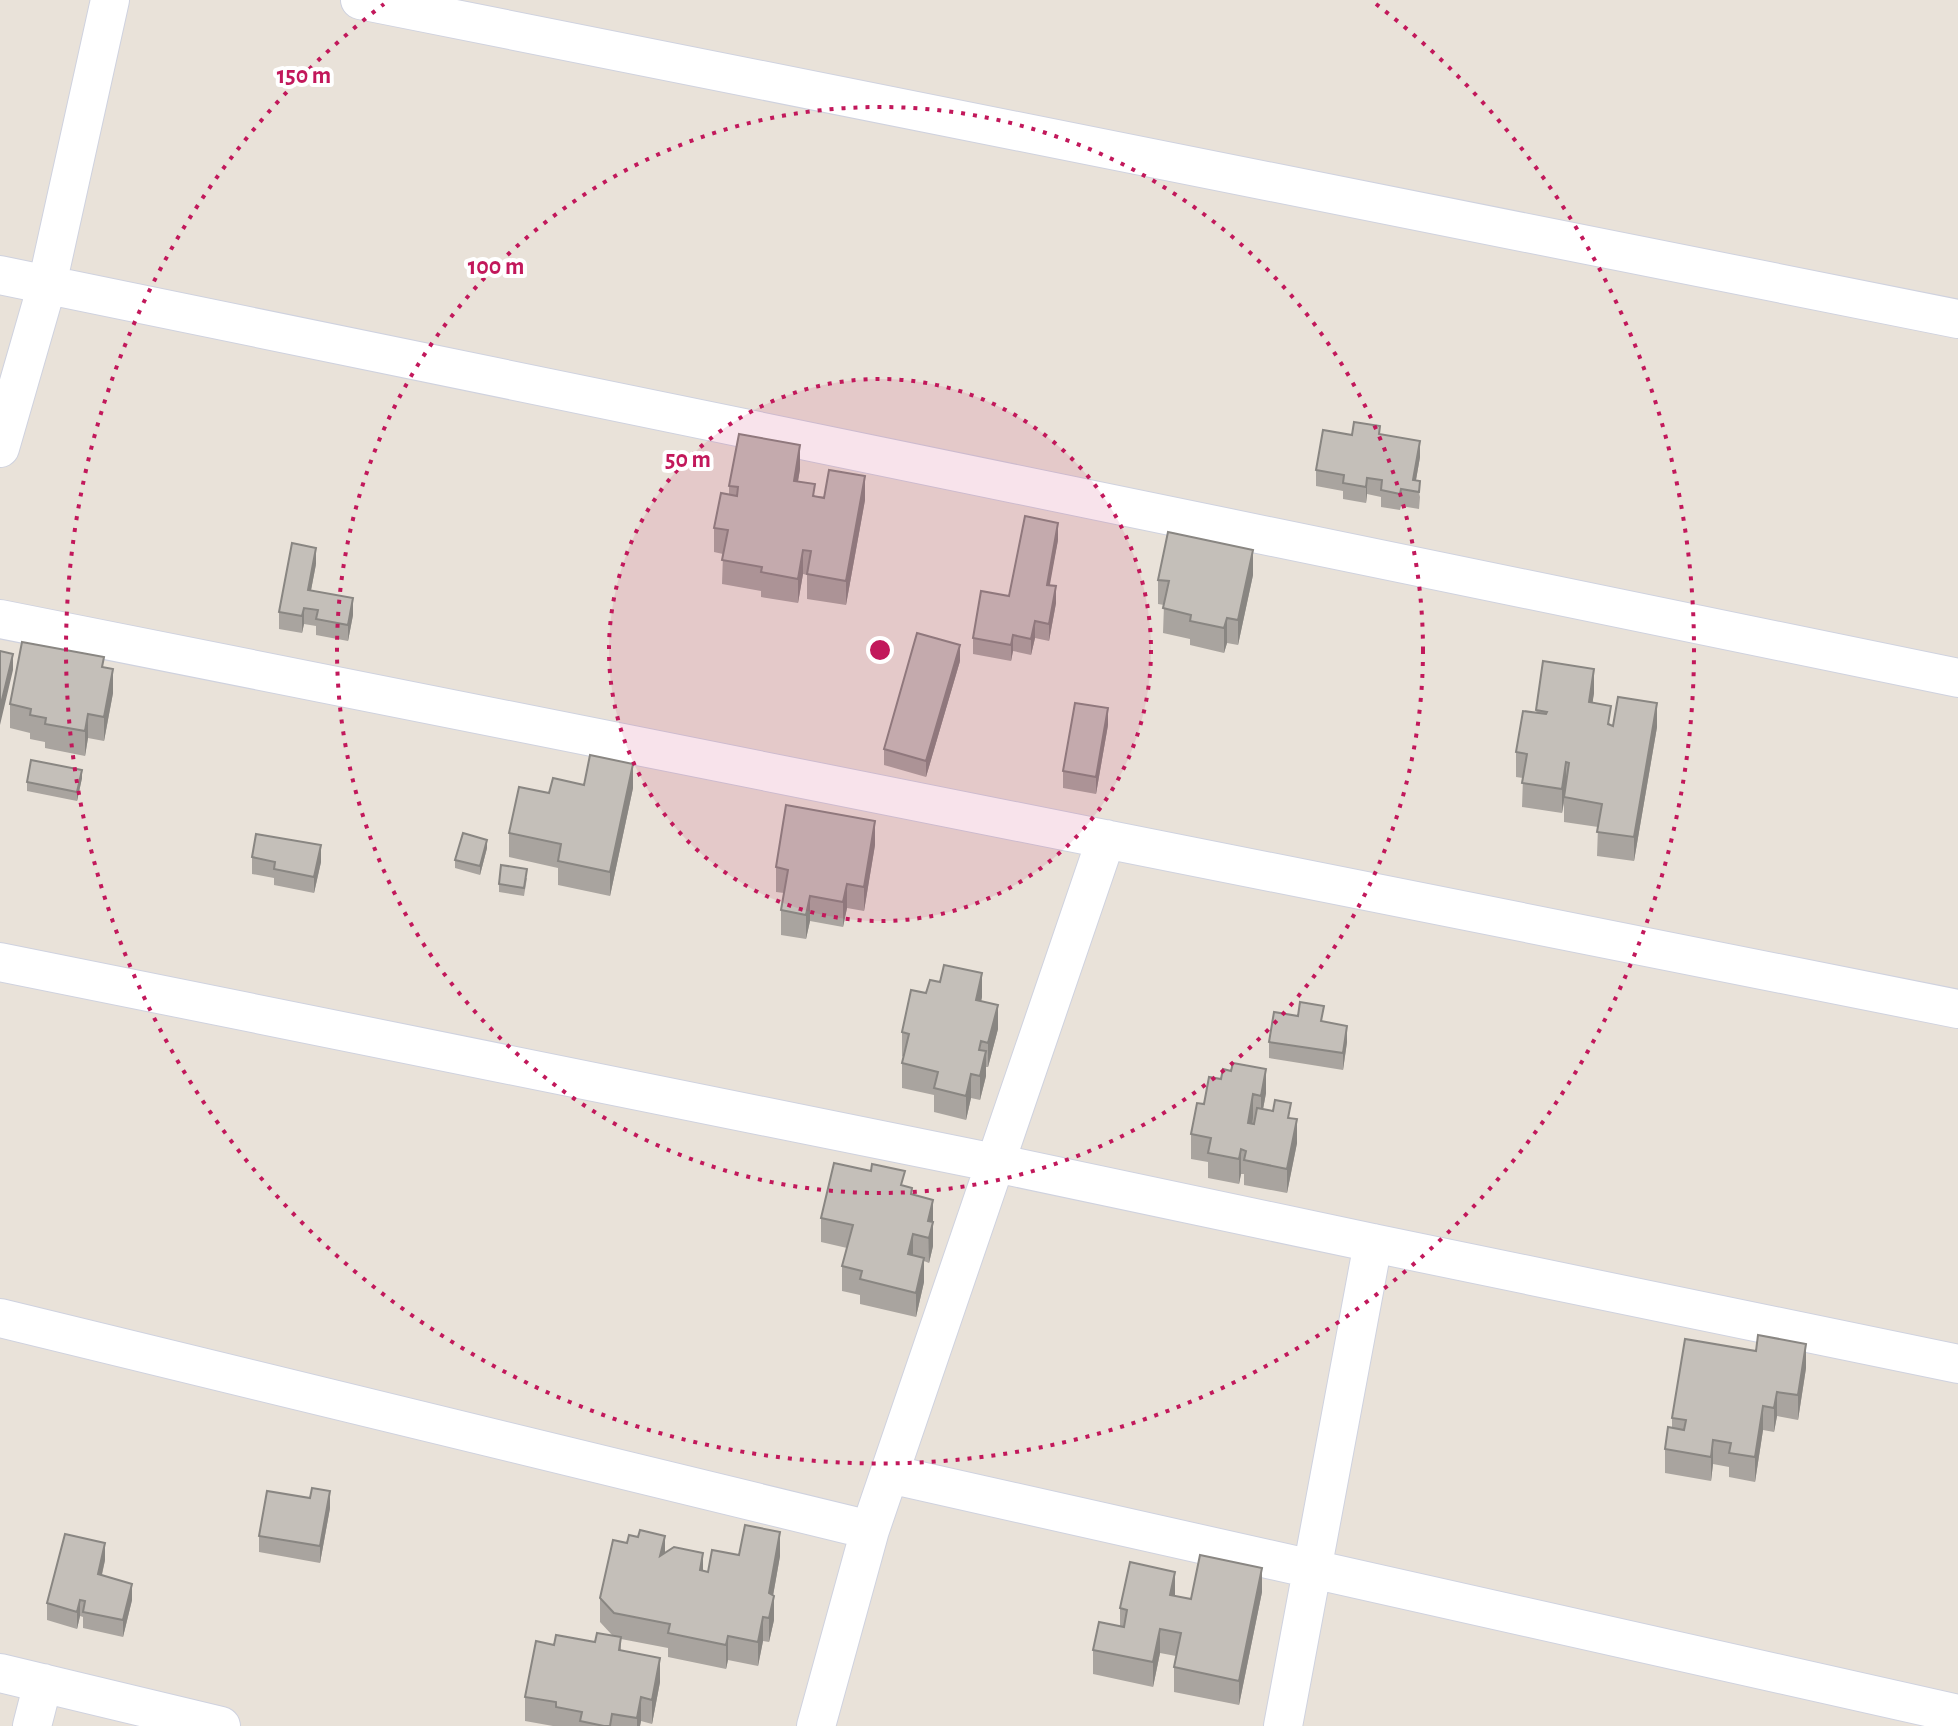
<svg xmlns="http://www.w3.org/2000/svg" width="1958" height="1726" viewBox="0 0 1958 1726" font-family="'Alegreya Sans',sans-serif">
<rect width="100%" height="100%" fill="#e9e2d9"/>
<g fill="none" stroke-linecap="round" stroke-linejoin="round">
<defs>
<path id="minor" d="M360,0L1958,319
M0,275L1958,678
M0,448L47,285L110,0
M0,619L1958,1009
M0,962L995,1163L1373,1243L1958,1364
M0,1318L870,1530
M889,1474L1958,1714
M0,1673L221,1726
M32,1726L43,1683
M816,1726L870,1530L1106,839
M1283,1726L1373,1243"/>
</defs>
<use href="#minor" stroke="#cfd2df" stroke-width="40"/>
<use href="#minor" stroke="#fff" stroke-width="38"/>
</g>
<path fill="#a9a49f" d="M1352,435L1420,457L1416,480L1420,497L1419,509L1401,506L1400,510L1381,507V497L1367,494L1366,503L1343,499V491L1316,486V470Z
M800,469L798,481L815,496L865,500L846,605L807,599V575L803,574L798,603L761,597V591L722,584L723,554L714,552V528L729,494V486Z
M1058,540L1049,585L1056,603L1049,641L1035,638L1031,655L1013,651L1011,661L973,654V638Z
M316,564L311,590L353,615L348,641L316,635V626L304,624L302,633L279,629V612Z
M1253,575L1238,645L1227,643L1224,653L1190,645V639L1163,633L1164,605L1158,604V580Z
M960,661L926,777L884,765V749Z
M1543,661L1594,693L1592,703L1611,725L1657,727L1634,861L1597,856L1598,827L1564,822V803L1562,813L1522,807L1523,778L1516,777V752L1536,713Z
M104,668L113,693L104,741L88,738L85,756L45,748V742L30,739V733L10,728V704Z
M1108,725L1096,794L1063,788V771Z
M82,778L77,801L27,791V782Z
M584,785L633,788L610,896L558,885V868L509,857V833L549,793Z
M875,845L864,911L847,908L843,927L810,921L806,939L781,935V910L784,893L776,892V867Z
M487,848L480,875L455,868V860Z
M252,857L321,862L314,893L274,885V878L252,874Z
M527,878L524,896L499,892V884Z
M982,997L981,1001L998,1029L988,1067H986V1076L980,1100L971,1098L966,1120L934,1112V1095L902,1088V1063L903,1057L902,1056V1032Z
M1324,1022L1347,1042L1343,1070L1269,1058V1042Z
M1209,1077L1266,1093L1263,1109L1291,1118L1297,1143L1287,1193L1244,1185V1174H1241L1239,1184L1208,1178V1162L1191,1159V1134L1204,1104Z
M905,1186L912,1195L933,1200V1246L929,1263L924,1261V1282L916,1317L860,1304V1295L842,1291V1266L847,1248L821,1242V1218Z
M1806,1368L1798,1420L1777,1416L1774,1432L1763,1430L1755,1482L1729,1477V1467L1713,1464L1711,1481L1665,1473V1449L1672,1427V1418Z
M330,1508L320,1563L259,1552V1536Z
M665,1553L708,1572L739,1555L780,1556L773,1596L774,1620L769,1642L763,1641L758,1666L728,1660L726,1669L668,1657V1648L621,1639V1650L660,1682L652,1724L641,1721L640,1726H553L525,1721V1697L554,1645L595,1642L612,1635L600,1622V1598Z
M105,1560L102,1575L132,1600L123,1637L83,1628V1617L80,1616L77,1629L47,1620V1603Z
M1262,1592L1239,1705L1174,1692V1667L1176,1656L1160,1653L1153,1687L1093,1674V1650L1120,1627V1608L1175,1596L1191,1599Z"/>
<path fill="#898682" d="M1420,441V457L1414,491L1413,480Z
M800,445V469L794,505V481Z
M865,476V500L846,605V581Z
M1367,478V494L1366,503V487Z
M1058,523V540L1047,601V585Z
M316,548V564L308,606V590Z
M803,550V574L798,603V579Z
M1253,550V575L1238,645V620Z
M1056,586V603L1049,641V624Z
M353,598V615L348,641V625Z
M304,608V624L302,633V616Z
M1227,618V643L1224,653V628Z
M1035,621V638L1031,655V639Z
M1013,635V651L1011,661V645Z
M960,645V661L926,777V761Z
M13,654V670L0,725V708Z
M113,669V693L104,741V717Z
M1594,669V693L1589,727V702Z
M1657,703V727L1634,861V837Z
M1108,708V725L1096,794V777Z
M88,714V738L85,756V731Z
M1566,762V787L1562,813V789Z
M633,764V788L610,896V872Z
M82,770V778L77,801V792Z
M875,821V845L864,911V887Z
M487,840V848L480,875V866Z
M321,845V862L314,893V877Z
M847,884V908L843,927V902Z
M810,896V921L806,939V915Z
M982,973V997L976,1024V1000Z
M998,1005V1029L988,1067V1043Z
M1347,1026V1042L1343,1070V1053Z
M986,1051V1076L980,1100V1076Z
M1266,1069V1093L1261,1120V1096Z
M971,1074V1098L966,1120V1096Z
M1253,1094V1118L1248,1147V1123Z
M1297,1119V1143L1287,1193V1169Z
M1241,1149V1174L1239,1184V1159Z
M933,1200V1246L929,1263L928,1221Z
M913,1234V1259L908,1254Z
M924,1258V1282L916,1317V1293Z
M1806,1344V1368L1798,1420V1395Z
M1777,1392V1416L1774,1432V1408Z
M1763,1406V1430L1755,1482V1457Z
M1713,1440V1464L1711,1481V1457Z
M330,1491V1508L320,1563V1546Z
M780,1532V1556L769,1618V1593Z
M665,1536V1560L660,1556Z
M105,1543V1560L98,1591V1574Z
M703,1553V1577L700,1570Z
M1262,1568V1592L1239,1705V1681Z
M1175,1572V1596L1170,1595Z
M132,1584V1600L123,1637V1620Z
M774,1596V1620L769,1642V1618Z
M80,1600V1616L77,1629V1612Z
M763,1617V1641L758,1666V1642Z
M1160,1629V1653L1153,1687V1662Z
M728,1636V1660L726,1669V1645Z
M660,1658V1682L652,1724V1700Z
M641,1697V1721L640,1726H637V1718Z"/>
<path fill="#c4bfb9" stroke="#898682" stroke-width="2" d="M1354,422L1380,426L1379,434L1420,441L1413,480L1420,481L1419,492L1401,489L1400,494L1381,490L1382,480L1367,478L1366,487L1343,483L1344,475L1316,470L1323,430L1352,435Z
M739,434L800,445L794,481L815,484L813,496L824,498L829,470L865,476L846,581L807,574L811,551L803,550L798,579L761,572L762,567L722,560L728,530L714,528L721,493L737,496L738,487L729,486Z
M1025,516L1058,523L1047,585L1056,586L1049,624L1035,621L1031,639L1013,635L1011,645L973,638L981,591L1009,596Z
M1168,532L1253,550L1238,620L1227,618L1224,628L1190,621L1191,615L1163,608L1169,581L1158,580Z
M292,543L316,548L308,590L353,598L348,625L316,619L318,610L304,608L302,616L279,612Z
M917,633L960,645L926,761L884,749Z
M22,642L104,657L102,667L113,669L104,717L88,714L85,731L45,724L46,718L30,715L31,709L10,704Z
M0,651L13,654L0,708Z
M1543,661L1594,669L1589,702L1611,706L1608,724L1613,726L1618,697L1657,703L1634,837L1597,832L1602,804L1564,797L1569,763L1566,762L1562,789L1522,783L1527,754L1516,752L1523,711L1546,714L1547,712L1536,710Z
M1075,703L1108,708L1096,777L1063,771Z
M590,755L633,764L610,872L558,861L561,844L509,833L519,787L549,793L553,778L584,785Z
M31,760L82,770L77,792L27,782Z
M786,805L875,821L864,887L847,884L843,902L810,896L806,915L781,910L788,870L776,867Z
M463,833L487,840L480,866L455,860Z
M256,834L321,845L314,877L274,869L275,862L252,857Z
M501,865L527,869L524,888L499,884Z
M944,965L982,973L976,1000L998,1005L988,1043L981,1041L979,1050L986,1051L980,1076L971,1074L966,1096L934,1088L938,1072L902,1063L909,1034L902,1032L911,990L926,993L930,980L940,982Z
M1300,1002L1324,1006L1321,1021L1347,1026L1343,1053L1269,1042L1274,1012L1298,1016Z
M1233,1063L1266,1069L1261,1096L1253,1094L1248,1123L1254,1124L1257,1108L1273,1111L1275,1100L1291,1103L1288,1118L1297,1119L1287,1169L1244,1160L1246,1151L1241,1149L1239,1159L1208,1153L1211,1138L1191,1134L1197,1103L1204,1104L1209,1077L1221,1079L1223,1069L1231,1071Z
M834,1163L871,1171L872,1164L905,1171L901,1185L912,1188L911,1194L933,1200L928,1221L933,1222L929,1238L913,1234L908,1254L924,1258L916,1293L860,1279L862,1271L842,1266L853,1225L821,1218Z
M1758,1335L1806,1344L1798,1395L1777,1392L1774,1408L1763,1406L1755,1457L1729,1453L1731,1443L1713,1440L1711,1457L1665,1449L1668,1427L1684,1430L1686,1420L1672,1418L1685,1339L1756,1351Z
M312,1488L330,1491L320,1546L259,1536L267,1491L310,1498Z
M745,1525L780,1532L769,1593L774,1596L769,1618L763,1617L758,1642L728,1636L726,1645L668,1633L670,1624L614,1613L600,1598L613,1540L627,1543L629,1535L638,1537L640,1530L665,1536L660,1556L674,1547L703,1553L700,1570L708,1572L712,1550L739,1555Z
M65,1534L105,1543L98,1574L132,1584L123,1620L83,1612L85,1601L80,1600L77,1612L47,1603Z
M1200,1555L1262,1568L1239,1681L1174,1667L1181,1633L1160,1629L1153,1662L1093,1650L1099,1622L1124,1627L1127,1610L1120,1608L1130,1562L1175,1572L1170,1595L1191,1599Z
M597,1633L621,1637L619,1650L660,1658L652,1700L641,1697L637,1718L612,1714L610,1726H604L580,1721L582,1712L556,1707V1702L525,1697L536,1641L554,1645L556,1635L595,1642Z"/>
<circle cx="880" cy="650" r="271" fill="#c2185b" fill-opacity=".12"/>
<g fill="none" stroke="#c2185b" stroke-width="4" stroke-dasharray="4 8">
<circle cx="880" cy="650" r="271"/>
<circle cx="880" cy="650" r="543"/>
<path d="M1376 4A814 814 0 1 1 384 4"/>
</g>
<circle cx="880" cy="650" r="12" fill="#c2185b" stroke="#fff" stroke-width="4"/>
<g font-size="24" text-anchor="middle" font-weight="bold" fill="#c2185b" stroke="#fff" stroke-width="8" stroke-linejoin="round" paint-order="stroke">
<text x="304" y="83">150 m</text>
<text x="496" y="274">100 m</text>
<text x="688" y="467">50 m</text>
</g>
</svg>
